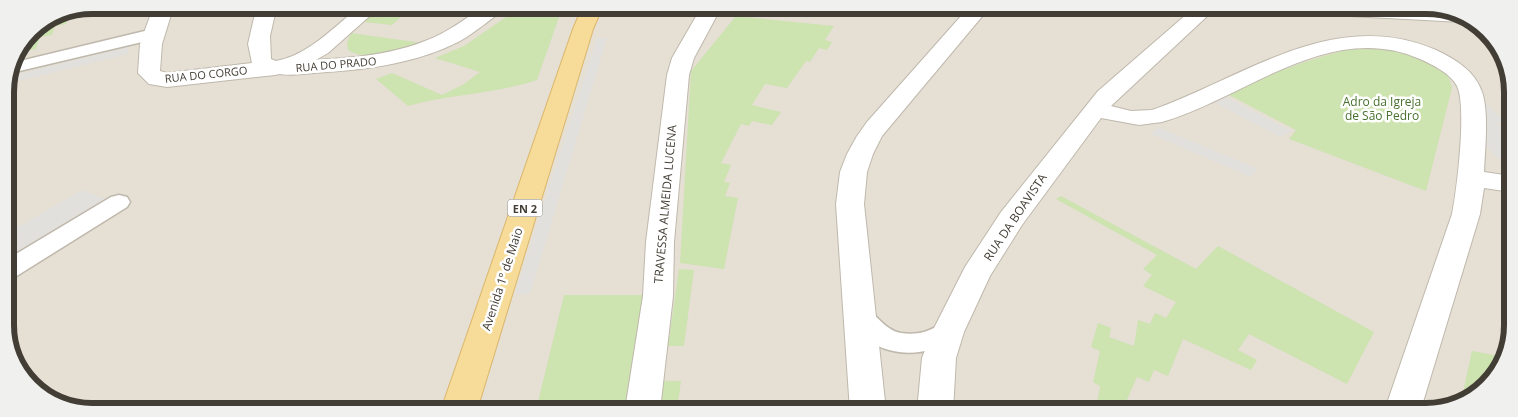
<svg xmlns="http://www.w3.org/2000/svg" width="1518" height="417" viewBox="0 0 1518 417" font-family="'Open Sans',sans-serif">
<rect width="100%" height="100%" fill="#f1ede5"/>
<path fill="#e5dfd4" d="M92,5L1448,8L1488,31L1511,75L1510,347L1479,394L1432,412L70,409L30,386L7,343L5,86L31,30L59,11Z"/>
<path fill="#cde3b0" d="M522,6H563L537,80C495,94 451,94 408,106L376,79L392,73L442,95L464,84L480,72L435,58L464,46Z
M71,9L66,24L55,26L52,35L40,37L36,49L20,52L31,30L59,11Z
M375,12L403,15L392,25L364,22Z
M736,16L834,26L825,40L832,42L827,50L819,48L810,62L806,61L787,88L765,84L752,105L781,112L772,125L752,121L749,126L741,124L721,163L731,165L724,182L730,183L725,196L738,198L724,269L680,263L691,71Z
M351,33L422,43C401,52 369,63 348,50L347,43Z
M1375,45C1398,50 1449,59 1452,88L1426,191L1289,139L1296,130L1227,94C1275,72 1323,52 1375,45Z
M1061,196L1196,269L1218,246L1374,332L1347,384L1249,334L1238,350L1257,360L1251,370L1183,339L1168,376L1154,370L1149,382L1137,377L1122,411H1096L1100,386L1093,382L1100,351L1091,347L1098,323L1111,328L1109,337L1134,346L1138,320L1150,324L1155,313L1166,318L1176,302L1143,286L1152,275L1143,269L1157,255L1056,199Z
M679,269L694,270L684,346H668Z
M564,295H645L629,410H536Z
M1472,351L1504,357L1479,394L1461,401Z
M663,381H681L677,410H659Z"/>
<path fill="#e2e0dd" d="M597,38H607L530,294H515Z
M127,47L129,54L6,84L10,76Z
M1226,97L1291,131L1280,137L1214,102Z
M1482,100L1507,123H1496L1509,135H1498L1511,148L1501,149L1511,159H1498L1484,145Z
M1158,127L1258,169L1251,177L1151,134Z
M82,190L105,199L6,258V234Z"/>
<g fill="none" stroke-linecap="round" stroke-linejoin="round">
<defs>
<path id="service" d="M153,29L159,30L162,34L159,38L11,73L16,62Z
M119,195L127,197L130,202L127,207L15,277L6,280V260L111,197Z
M859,305C875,310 883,330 901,333C908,334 917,334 924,332C937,328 943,320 957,325L961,332C956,342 947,345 936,348C901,360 865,349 846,315L850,308Z"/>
<path id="pedestrian" d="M484,6H507L504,10C489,20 476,32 460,41C419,62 373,69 327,72C309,73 290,77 273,73L270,68L273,63L281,61C329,59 380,59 425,41C447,33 465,19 484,6Z"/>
<path id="minor" d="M154,5H174L162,44L160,71L167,73L252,63L248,44L257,5H277L270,36L271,59L276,61C309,55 335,26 360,6H381L328,53L298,70L275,75L167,87L149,84L138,73L140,44Z
M702,6H722L694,58L689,75L674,242L673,296L660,410H625L643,296L646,242L667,75L672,58Z
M969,7H990L882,136L873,154L867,172L864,204L886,411H850L836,204L840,172L847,154L857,136L867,122Z
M1195,7H1217L1111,106L1131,111L1152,110C1245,77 1334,6 1436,50C1455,59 1475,71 1482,92C1489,111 1485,150 1484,172L1511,176V192L1484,188L1480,214L1420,412H1384L1452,214C1457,189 1467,107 1457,86C1450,73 1433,65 1420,59C1330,19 1245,98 1162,122L1139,125L1101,118L1022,225L990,276L964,332L956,358L953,411H917L922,358L932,332L965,267L1001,212L1098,91Z
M1302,8L1451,9L1469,20L1462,22L1312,14L1305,12Z"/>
<path id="primary" d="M583,6H603L593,29L477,410H441L573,29Z"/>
</defs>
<use href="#service" stroke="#bfb8ac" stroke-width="3"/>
<use href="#pedestrian" stroke="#bfb8ac" stroke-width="2"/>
<use href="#minor" stroke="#bfb8ac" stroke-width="2"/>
<use href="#primary" stroke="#dab76a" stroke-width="2"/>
<use href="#service" fill="#fff" fill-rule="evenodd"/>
<use href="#pedestrian" fill="#fff" fill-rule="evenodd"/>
<use href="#minor" fill="#fff" fill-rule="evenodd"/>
<use href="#primary" fill="#f7db99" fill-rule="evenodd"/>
</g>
<g text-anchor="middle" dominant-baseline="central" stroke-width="5" stroke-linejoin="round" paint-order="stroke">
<g font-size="11" fill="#433e35" stroke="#fff">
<text transform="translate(336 64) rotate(-5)">RUA DO PRADO</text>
<text transform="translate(206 74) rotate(-6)">RUA DO CORGO</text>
</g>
<rect fill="#fff" stroke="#7b7872" stroke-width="1" x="507.5" y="199.5" width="35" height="17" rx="4"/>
<g font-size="11" font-weight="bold" fill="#433e35">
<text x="525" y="208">EN 2</text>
</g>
<g font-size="12" fill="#47702d" stroke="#fff">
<text x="1382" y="101">Adro da Igreja<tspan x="1382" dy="14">de São Pedro</tspan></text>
</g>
<g font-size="12" fill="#433e35" stroke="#fff">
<text transform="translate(665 204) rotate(-85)">TRAVESSA ALMEIDA LUCENA</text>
<text transform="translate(1015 217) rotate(-56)">RUA DA BOAVISTA</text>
<text transform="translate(502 279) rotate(-72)">Avenida 1º de Maio</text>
</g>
</g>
<path d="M0 0H1518V417H0ZM92 14H1426A78 78 0 0 1 1504 92V325A78 78 0 0 1 1426 403H92A78 78 0 0 1 14 325V92A78 78 0 0 1 92 14Z" fill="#f0f0ef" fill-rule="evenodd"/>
<path fill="none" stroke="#433e35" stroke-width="6" d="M92 14H1426A78 78 0 0 1 1504 92V325A78 78 0 0 1 1426 403H92A78 78 0 0 1 14 325V92A78 78 0 0 1 92 14Z"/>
</svg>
